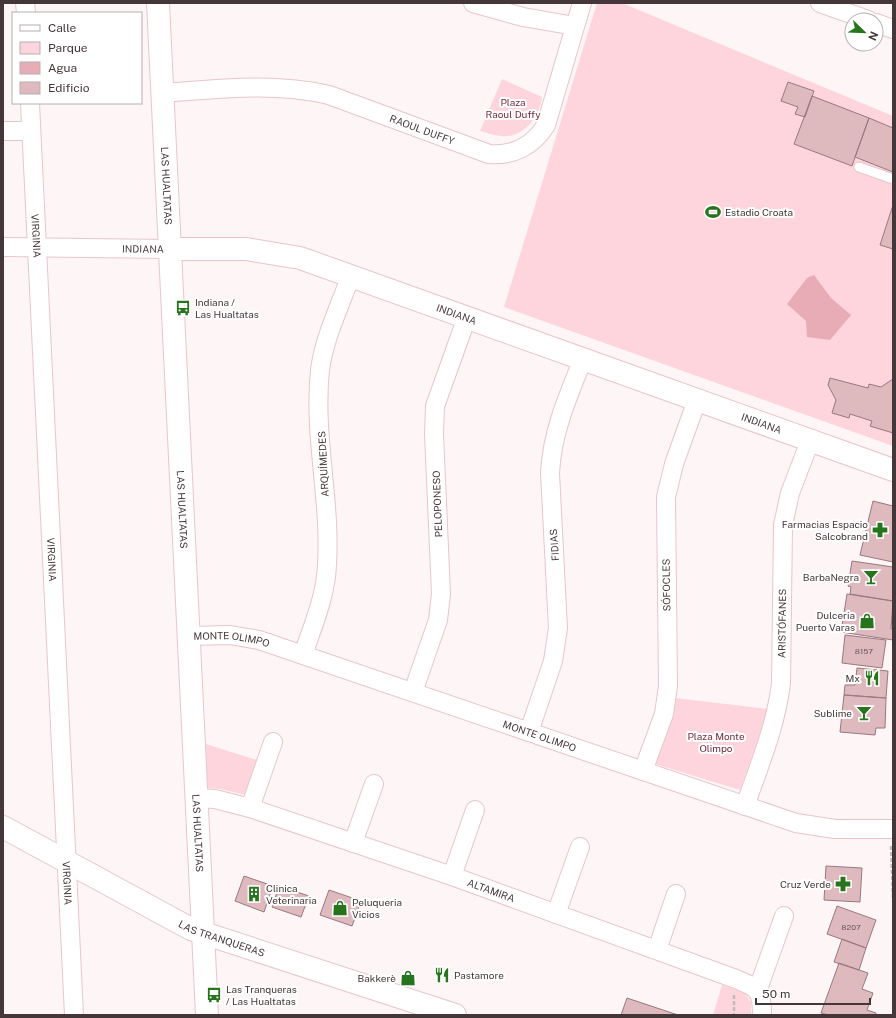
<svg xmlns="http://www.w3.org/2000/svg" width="896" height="1018" viewBox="0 0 896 1018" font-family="'Public Sans',sans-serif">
<rect width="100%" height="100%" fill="#fdf5f6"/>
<path fill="#fed5dc" d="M597,3H622L893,116V446L504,307Z
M502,79L542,97C540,108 537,117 529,125C512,141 501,137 480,131Z
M675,698L769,709L740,790L655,764Z
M206,744L257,760L246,795L221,789L207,788Z
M722,985L745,993L751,1002V1015H713Z"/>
<path fill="#e7acb5" d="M814,275L831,298L851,315L830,340L807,337L806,321L787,304L807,278Z"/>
<path fill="#debabf" stroke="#99787e" d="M788,82L814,91L805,117L795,114L798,107L781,101Z
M812,96L869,118L852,166L794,144Z
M869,118L893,128V172L855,157Z
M893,205V249L880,245Z
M830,378L868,388L869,384L881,387L893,379V433L870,426L872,421L850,414L849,418L832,413L836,400L828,385Z
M873,501L893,506V562L860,555Z
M852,561L893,567V601L850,594L851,587L848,586Z
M847,594L893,601L891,629H893V640L841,632Z
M845,635L886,640L882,668L842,663Z
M857,668L888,671L886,698L844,695L845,685H855Z
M844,695L886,698L885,728H876L875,735L840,732Z
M826,866L862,868L860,902L824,900Z
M244,876L273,886L264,912L235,901Z
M279,886L309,896L301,917L272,907Z
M329,890L361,901L352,926L320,915Z
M837,906L876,920L866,948L827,934Z
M842,939L866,948L859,970L834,962Z
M839,963L868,973L862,989L873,993L867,1010L876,1013V1015H829L821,1013Z
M627,998L678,1015H621Z"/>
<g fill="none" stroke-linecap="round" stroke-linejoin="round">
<defs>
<path id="lane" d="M859,167L893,179"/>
<g id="street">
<path d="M25,3L26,13"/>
<path d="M473,3L523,17L575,26"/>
<path d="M820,3L868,20"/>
<path d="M876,23L893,29"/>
<path id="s1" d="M163,93C218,89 274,82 329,95L489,154C513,156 533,146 546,125L582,3"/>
<path id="s2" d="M30,103L74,1015"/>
<path d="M3,131H31"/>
<path id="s3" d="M3,247L170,249"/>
<path id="s4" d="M188,636L230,635L259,640L796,823L835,829H893"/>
<path d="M303,655C313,625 326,596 327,564C331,500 313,435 320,370C324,338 340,306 351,275"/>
<path d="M413,692L438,620L441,594L434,434L435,406L467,317"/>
<path d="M529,732L553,661L558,628L550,473C552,432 568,396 583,359"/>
<path d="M643,771L664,714L668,686L666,497L674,464L697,400"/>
<path id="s5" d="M195,798L215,799L250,808L452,876L736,979C758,988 762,990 762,1015"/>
<path id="s6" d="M745,806C759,766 776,726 781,683L783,525L790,493L810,441"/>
<path d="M250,808L273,742"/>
<path d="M353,843L374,784"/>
<path d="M452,876L475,810"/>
<path d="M556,914L580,847"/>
<path d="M657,950L676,894"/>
<path d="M758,989L784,916"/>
</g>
<g id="secondary">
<path id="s7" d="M158,3L207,1015"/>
<path id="s8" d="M170,249H246L300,258L893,470"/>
<path id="s9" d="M3,827L191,929L455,1015"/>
</g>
</defs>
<use href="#lane" stroke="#e9c5ca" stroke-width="11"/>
<use href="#street" stroke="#e9c5ca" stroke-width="20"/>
<use href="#secondary" stroke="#e9c5ca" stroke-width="24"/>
<path stroke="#c4babc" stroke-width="2.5" stroke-dasharray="4 2" stroke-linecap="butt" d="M891,846L893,901
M734,995V1015"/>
<use href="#lane" stroke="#fff" stroke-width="9"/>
<use href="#street" stroke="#fff" stroke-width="18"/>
<use href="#secondary" stroke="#fff" stroke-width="22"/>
</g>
<defs>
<symbol id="stadium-bare" viewBox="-9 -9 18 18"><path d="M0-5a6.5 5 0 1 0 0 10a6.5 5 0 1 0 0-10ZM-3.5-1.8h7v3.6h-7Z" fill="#26751d" stroke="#fff" stroke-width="2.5" paint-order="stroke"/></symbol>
<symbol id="bus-bare" viewBox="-9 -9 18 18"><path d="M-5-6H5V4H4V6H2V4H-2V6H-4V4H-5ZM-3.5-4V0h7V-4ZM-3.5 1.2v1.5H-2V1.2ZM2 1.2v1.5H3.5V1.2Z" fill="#26751d" stroke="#fff" stroke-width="2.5" paint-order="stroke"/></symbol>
<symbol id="pharmacy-bare" viewBox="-9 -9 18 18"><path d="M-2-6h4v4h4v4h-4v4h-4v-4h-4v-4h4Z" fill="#26751d" stroke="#fff" stroke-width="2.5" paint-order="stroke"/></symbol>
<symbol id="bar-bare" viewBox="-9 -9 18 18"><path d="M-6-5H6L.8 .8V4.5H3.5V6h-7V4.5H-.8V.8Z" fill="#26751d" stroke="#fff" stroke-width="2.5" paint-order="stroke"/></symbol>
<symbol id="shop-bare" viewBox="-9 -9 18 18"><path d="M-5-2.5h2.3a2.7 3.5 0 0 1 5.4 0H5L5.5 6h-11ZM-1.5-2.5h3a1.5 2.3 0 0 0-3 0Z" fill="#26751d" stroke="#fff" stroke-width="2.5" paint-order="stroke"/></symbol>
<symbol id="restaurant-bare" viewBox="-9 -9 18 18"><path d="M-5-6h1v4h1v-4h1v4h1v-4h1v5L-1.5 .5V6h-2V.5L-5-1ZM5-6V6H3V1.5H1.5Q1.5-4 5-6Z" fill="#26751d" stroke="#fff" stroke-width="2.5" paint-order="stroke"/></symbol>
<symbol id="building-bare" viewBox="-9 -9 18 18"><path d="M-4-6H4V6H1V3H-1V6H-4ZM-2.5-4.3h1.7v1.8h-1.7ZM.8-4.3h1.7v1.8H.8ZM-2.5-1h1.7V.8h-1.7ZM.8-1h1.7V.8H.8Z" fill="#26751d" stroke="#fff" stroke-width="2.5" paint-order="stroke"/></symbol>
</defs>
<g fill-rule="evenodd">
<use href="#stadium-bare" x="702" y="201" width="22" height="22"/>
<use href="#bus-bare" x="172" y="297" width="22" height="22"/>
<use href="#pharmacy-bare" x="869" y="519" width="22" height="22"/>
<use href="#bar-bare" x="860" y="566" width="22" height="22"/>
<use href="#shop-bare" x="856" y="610" width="22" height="22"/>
<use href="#restaurant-bare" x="861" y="667" width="22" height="22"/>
<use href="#bar-bare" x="853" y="702" width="22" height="22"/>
<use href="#pharmacy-bare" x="832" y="873" width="22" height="22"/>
<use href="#building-bare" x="243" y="883" width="22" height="22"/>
<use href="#shop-bare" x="329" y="897" width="22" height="22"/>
<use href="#restaurant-bare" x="431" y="964" width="22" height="22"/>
<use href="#shop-bare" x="397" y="967" width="22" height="22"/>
<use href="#bus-bare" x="203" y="984" width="22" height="22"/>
</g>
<g text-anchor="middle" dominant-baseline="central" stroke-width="4" stroke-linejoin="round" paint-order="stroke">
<g font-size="8" fill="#6b585a">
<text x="864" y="651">8157</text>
<text x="851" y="927">8207</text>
</g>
<g font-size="10" fill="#722c3d" stroke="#fff">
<text x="513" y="102">Plaza<tspan x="513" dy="12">Raoul Duffy</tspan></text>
<text x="716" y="736">Plaza Monte<tspan x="716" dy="12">Olimpo</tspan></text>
</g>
<g font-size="10" fill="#453739" stroke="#fff">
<text stroke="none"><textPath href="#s1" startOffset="266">RAOUL DUFFY</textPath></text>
<text stroke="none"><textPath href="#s7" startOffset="183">LAS HUALTATAS</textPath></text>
<text stroke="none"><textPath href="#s2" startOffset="133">VIRGINIA</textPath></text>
<text stroke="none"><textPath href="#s3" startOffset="140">INDIANA</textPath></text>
<text stroke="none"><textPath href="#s8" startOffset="297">INDIANA</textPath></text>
<text stroke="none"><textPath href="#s8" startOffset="621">INDIANA</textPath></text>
<text transform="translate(323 464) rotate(-93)">ARQUÍMEDES</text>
<text transform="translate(437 504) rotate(-92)">PELOPONESO</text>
<text stroke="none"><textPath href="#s7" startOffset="507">LAS HUALTATAS</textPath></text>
<text transform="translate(554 545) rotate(-94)">FIDIAS</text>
<text stroke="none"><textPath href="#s2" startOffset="457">VIRGINIA</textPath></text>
<text transform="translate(666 585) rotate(-91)">SÓFOCLES</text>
<text stroke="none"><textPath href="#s6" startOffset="188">ARISTÓFANES</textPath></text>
<text stroke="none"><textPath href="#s4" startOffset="44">MONTE OLIMPO</textPath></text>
<text stroke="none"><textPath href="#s4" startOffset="368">MONTE OLIMPO</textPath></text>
<text stroke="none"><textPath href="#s7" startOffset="831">LAS HUALTATAS</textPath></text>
<text stroke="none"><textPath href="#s2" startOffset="781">VIRGINIA</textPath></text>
<text stroke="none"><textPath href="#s5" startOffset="311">ALTAMIRA</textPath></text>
<text stroke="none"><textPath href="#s9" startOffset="246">LAS TRANQUERAS</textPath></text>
</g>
<g font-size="10" fill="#453739" stroke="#fff" text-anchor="end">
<text x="725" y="212" text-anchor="start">Estadio Croata</text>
<text x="195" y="302" text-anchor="start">Indiana /<tspan x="195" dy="12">Las Hualtatas</tspan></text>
<text x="868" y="524">Farmacias Espacio<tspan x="868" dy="12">Salcobrand</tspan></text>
<text x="859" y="577">BarbaNegra</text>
<text x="855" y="615">Dulceria<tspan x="855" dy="12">Puerto Varas</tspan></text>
<text x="860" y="678">Mx</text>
<text x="852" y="713">Sublime</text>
<text x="831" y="884">Cruz Verde</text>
<text x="266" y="888" text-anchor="start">Clinica<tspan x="266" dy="12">Veterinaria</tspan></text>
<text x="352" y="902" text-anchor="start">Peluqueria<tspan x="352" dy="12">Vicios</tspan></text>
<text x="454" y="975" text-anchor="start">Pastamore</text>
<text x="396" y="978">Bakkerè</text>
<text x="226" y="989" text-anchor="start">Las Tranqueras<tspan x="226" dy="12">/ Las Hualtatas</tspan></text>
</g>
</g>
<rect width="896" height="1018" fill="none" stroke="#453739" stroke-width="8"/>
<rect x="12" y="12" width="130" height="92" fill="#ffffff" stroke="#b5afb0"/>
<rect x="20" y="25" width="20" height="6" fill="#ffffff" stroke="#b5afb0"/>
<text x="48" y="32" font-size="12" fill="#453739">Calle</text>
<rect x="20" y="42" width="20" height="12" fill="#fed5dc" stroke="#b5afb0"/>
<text x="48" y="52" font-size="12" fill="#453739">Parque</text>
<rect x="20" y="62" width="20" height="12" fill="#e7acb5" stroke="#b5afb0"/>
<text x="48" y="72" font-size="12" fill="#453739">Agua</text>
<rect x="20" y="82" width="20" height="12" fill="#debabf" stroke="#b5afb0"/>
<text x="48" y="92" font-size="12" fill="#453739">Edificio</text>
<g transform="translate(864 32) rotate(113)"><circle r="19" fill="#ffffff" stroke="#b5afb0"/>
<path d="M0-3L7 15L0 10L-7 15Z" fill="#26751d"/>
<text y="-6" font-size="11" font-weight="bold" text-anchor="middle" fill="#453739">N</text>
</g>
<path d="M756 998v6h114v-6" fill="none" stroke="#453739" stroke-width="2"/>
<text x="762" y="998" font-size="12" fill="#453739" stroke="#ffffff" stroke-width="3" paint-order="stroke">50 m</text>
</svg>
